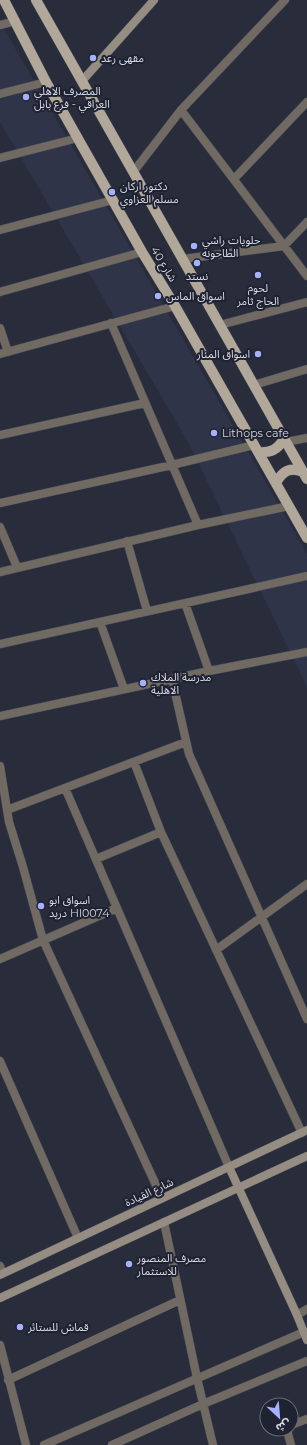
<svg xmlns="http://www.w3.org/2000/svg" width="307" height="1445" viewBox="0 0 307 1445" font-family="Montserrat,'Noto Sans Arabic',sans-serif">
<rect width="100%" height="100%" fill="#282c3b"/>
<path fill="#2f3449" d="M0,22L307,554V687L188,442L0,122Z"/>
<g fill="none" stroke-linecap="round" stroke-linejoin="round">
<defs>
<path id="street" d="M0,25L16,21
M0,94L46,82
M181,110L307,276
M0,158L78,138
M134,171L181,110L285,0
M234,179L307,102
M0,230L113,200
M183,259L284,246L307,222
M0,292L142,252
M111,323L198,525
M220,325L307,302
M0,328L8,352
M0,354L175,306
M254,385L307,369
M0,435L145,403
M286,442L307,438
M0,503L172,465L254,445
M0,527L17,567
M127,541L147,611
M0,572L198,525L289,506
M185,603L209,671
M100,622L124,689
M0,644L307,576
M172,679L189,754L307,1019
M0,716L209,671L307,652
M134,762L161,832L302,1133
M0,766L9,822L23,867L43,940L162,1198
M65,788L229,1167
M7,810L186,742
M96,859L161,832
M216,950L307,884
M0,959L117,908
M0,1061L78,1238
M164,1222L197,1378L213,1445
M0,1266L3,1273
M297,1315L307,1309
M0,1345L26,1445
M8,1380L180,1300
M291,1425L307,1419
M288,1429V1434L291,1445
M44,1445L304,1332
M112,1445L203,1404L307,1361"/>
<path id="secondary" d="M82,81L154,0
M229,1167L297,1315L307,1340
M0,1275L307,1130
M0,1298L307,1156"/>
<path id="primary" d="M4,0L46,82L142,252L175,306L307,538
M36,0L307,479
M258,452C271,453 277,450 284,439
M276,483C282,472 290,466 303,472"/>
</defs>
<use href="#street" stroke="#444856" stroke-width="9"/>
<use href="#secondary" stroke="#444856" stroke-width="9"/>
<use href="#primary" stroke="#444856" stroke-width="11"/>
<use href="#street" stroke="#706a63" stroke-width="8"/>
<use href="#secondary" stroke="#958d82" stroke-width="8"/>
<use href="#primary" stroke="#b2a899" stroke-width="10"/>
</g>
<g fill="#a6b1fc" stroke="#1f2231" stroke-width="1.5">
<circle cx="93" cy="58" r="4"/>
<circle cx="26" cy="97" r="4"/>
<circle cx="112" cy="192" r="4"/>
<circle cx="194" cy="246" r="4"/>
<circle cx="197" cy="263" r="4"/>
<circle cx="258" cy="275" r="4"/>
<circle cx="158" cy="296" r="4"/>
<circle cx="258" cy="354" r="4"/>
<circle cx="214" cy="433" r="4"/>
<circle cx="143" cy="683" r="4"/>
<circle cx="41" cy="906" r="4"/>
<circle cx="129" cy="1264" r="4"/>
<circle cx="20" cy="1327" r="4"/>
</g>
<g text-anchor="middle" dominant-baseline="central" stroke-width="4" stroke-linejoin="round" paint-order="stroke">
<g font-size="11" fill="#d6d8e3" stroke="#1f2231" text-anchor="start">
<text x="101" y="58">مقهى رعد</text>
<text x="34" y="91">المصرف الاهلي<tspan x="34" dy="13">العراقي - فرع بابل</tspan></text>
<text x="120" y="186">دكتور اركان<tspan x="120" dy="13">مسلم العزاوي</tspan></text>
<text x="202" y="240">حلويات راشي<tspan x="202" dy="13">الطاحونه</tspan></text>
<text x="197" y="276" text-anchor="middle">نستد</text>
<text x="258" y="288" text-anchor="middle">لحوم<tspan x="258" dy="13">الحاج ثامر</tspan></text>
<text x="166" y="296">اسواق الماس</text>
<text x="250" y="354" text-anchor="end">اسواق المنار</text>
<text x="222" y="433">Lithops cafe</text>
<text x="151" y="677">مدرسة الملاك<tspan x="151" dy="13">الاهلية</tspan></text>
<text x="49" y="900">اسواق ابو<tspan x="49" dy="13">دريد Hl0074</tspan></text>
<text x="137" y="1258">مصرف المنصور<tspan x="137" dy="13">للاستثمار</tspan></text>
<text x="28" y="1327">قماش للستائر</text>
</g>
<g font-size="11" fill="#d6d8e3" stroke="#1f2231">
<text transform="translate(164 264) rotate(59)">شارع 40</text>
<text transform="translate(149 1192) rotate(-25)">شارع القيادة</text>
</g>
</g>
<g transform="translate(279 1417) rotate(154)"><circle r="19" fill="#1f2231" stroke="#686b78"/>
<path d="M0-3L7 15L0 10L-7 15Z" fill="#a6b1fc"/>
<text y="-6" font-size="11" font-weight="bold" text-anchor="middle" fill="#d6d8e3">ش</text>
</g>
</svg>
